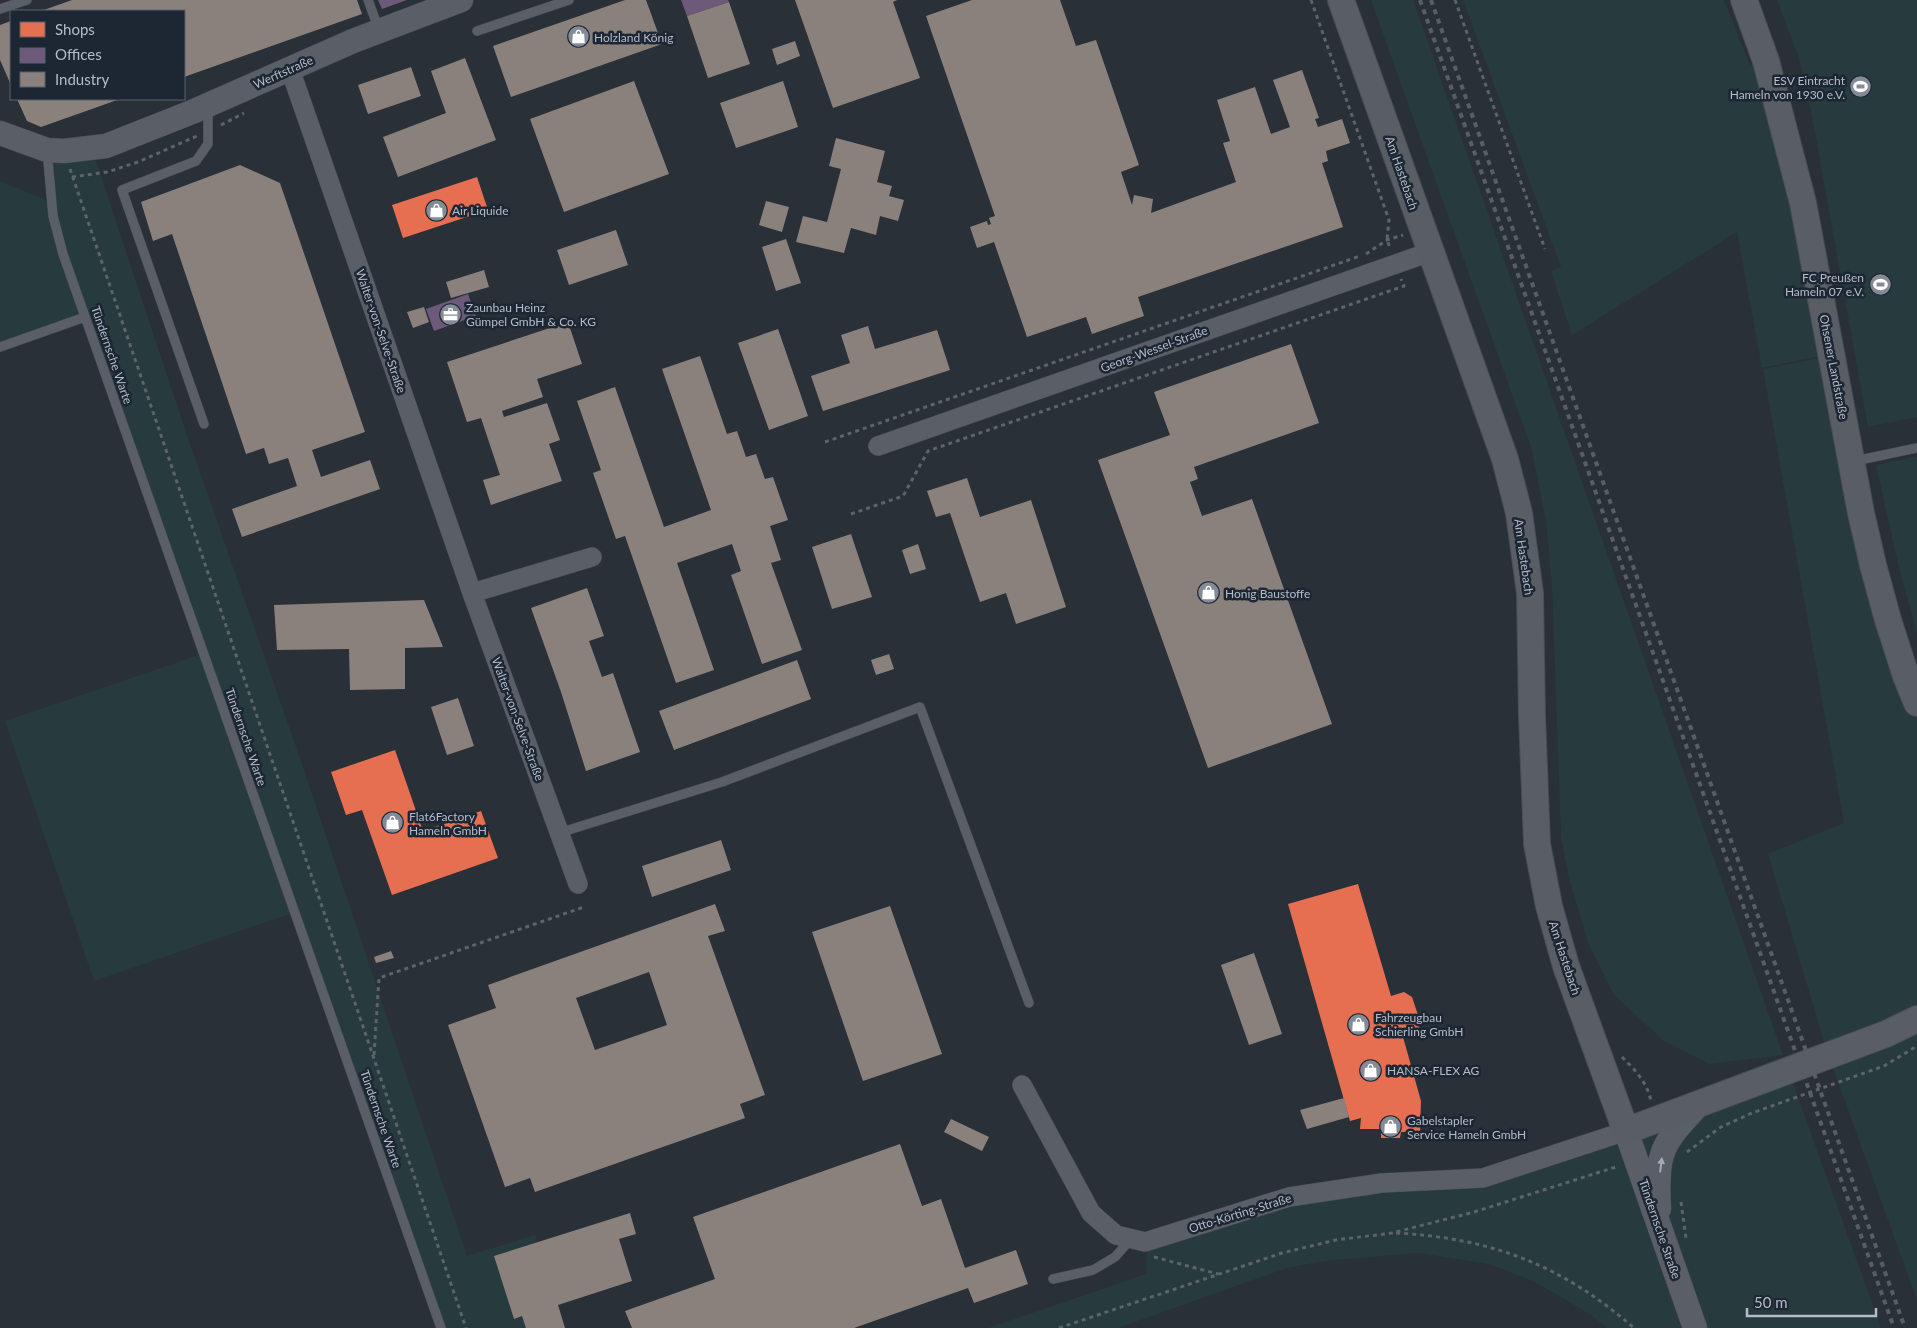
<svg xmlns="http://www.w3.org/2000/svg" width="1917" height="1328" viewBox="0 0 1917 1328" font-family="Lato,sans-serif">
<rect width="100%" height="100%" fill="#2a3038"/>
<path fill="#273a3e" d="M1371,0H1413L1783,1055L1709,1064L1664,1041L1613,994L1589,945L1570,882L1561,837L1552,585L1546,521L1532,450Z
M1463,0H1724L1750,65L1766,61L1832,354L1762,368L1737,232L1572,335L1551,271L1561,267Z
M1777,0H1917V417L1868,427L1812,116L1799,58Z
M92,149L189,441L302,764L467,1256L535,1235L565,1328H443L86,317L55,216L49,152Z
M0,181L52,203L85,317L0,347Z
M1831,356L1917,706V1017L1828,1055L1768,854L1844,823L1763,369Z
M1917,456V634L1898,564L1876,465Z
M202,654L290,914L94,981L5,721Z
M1917,1020V1300L1829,1057Z
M1789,1072L1881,1328H1694L1628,1132Z
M1625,1133L1693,1328H1607L1591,1315L1535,1282L1489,1264L1418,1253L1325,1261L1287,1268L1118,1328H988L1146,1274L1147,1243L1289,1198L1483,1179Z"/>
<path fill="#e76f51" d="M477,177L488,210L403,238L392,205Z
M395,750L423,831L481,811L498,858L392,895L362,810L346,815L331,772Z
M1358,884L1391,996L1404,992L1412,997L1421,1024L1416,1032L1403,1037L1421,1101L1420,1132H1401L1400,1138H1381V1129H1360L1361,1118L1350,1121L1288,904Z"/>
<path fill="#6d597a" d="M378,0H407L382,9Z
M681,0H728L729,2L687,16Z
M468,294L476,316L434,331L426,309Z"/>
<path fill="#8a817c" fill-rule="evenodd" d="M72,0H357L362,14L184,77V11H41Z
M625,0H646L662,44L511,97L493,46Z
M795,0H897L893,2L920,78L833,108Z
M972,0H1060L1076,46L1096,40L1139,165L1121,172L1132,205L1134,195L1153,199L1151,213L1236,182L1223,143L1230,141L1217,100L1255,87L1271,134L1290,127L1273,80L1302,70L1319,118L1315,119L1318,127L1342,119L1350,143L1326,151L1328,161L1322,163L1343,227L1138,297L1144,316L1092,334L1086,317L1027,337L994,242L977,248L970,227L987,221L988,225L991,224L989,218L995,216L926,16Z
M729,2L750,64L708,78L687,16Z
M11,21V85L0,60V25Z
M795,41L800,56L777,65L772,49Z
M465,58L496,140L398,177L383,137L446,113L431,71Z
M411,67L421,96L368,114L358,85Z
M634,81L669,174L564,212L530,119Z
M783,81L798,127L736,148L720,103Z
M17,99H120L41,127L27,121Z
M836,138L885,151L877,182L892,186L889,196L904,200L898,221L880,216L876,235L851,228L844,253L796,242L803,216L827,222L841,169L829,166Z
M240,165L280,183L365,432L312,450L321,477L370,460L380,489L242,537L232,509L297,486L288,458L269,464L264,448L246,454L172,234L153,241L141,202Z
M766,201L789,207L782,232L759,225Z
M616,230L628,265L569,285L557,250Z
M786,239L801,283L776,291L762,247Z
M484,270L489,287L451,298L446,282Z
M424,307L429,322L413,328L407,312Z
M568,322L582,364L537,379L543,397L502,411L504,417L547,403L560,440L549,444L562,481L491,505L483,480L500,475L481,418L467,422L447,362Z
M868,326L875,349L937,330L950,370L823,411L811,376L850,363L841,335Z
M778,329L808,416L769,430L738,343Z
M1291,344L1319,423L1194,467L1198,479L1190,482L1202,516L1252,499L1332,724L1208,768L1098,460L1170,435L1154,392Z
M700,356L727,434L737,431L746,457L756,454L765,479L773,477L788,520L770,526L781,560L771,563L802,650L762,664L731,575L741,571L732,544L677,563L714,670L676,683L625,536L616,539L593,473L601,470L577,401L615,387L664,527L711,510L662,369Z
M967,478L980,517L1031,500L1066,607L1016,624L1006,593L980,602L950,513L936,517L927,491Z
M851,534L872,597L832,609L812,547Z
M918,544L926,569L910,574L902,550Z
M587,588L604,636L589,641L602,677L613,673L640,752L586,771L561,692L531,608Z
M424,600L443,647L405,648V689L350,690L349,649L277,650L274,605Z
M889,654L894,669L876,675L871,660Z
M797,660L811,699L674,750L659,711Z
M458,698L474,746L447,755L431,707Z
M721,840L731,870L652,897L642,866Z
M715,904L725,931L708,936L765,1095L740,1104L745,1118L535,1192L530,1178L505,1187L448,1025L496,1008L488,985ZM649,972L667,1025L595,1050L576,998Z
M890,906L942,1054L863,1081L812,932Z
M391,951L394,958L376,963L374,957Z
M1254,953L1282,1034L1249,1045L1221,965Z
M1344,1098L1349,1117L1307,1129L1300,1110Z
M951,1119L989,1137L982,1151L944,1132Z
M900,1144L922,1206L941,1199L965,1268L1016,1250L1028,1284L974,1303L968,1288L854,1328H632L625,1311L715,1279L693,1217Z
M630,1213L636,1234L619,1239L632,1281L558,1305L565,1328H526L522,1316L514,1319L494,1256Z"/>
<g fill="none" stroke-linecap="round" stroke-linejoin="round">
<defs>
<path id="service" d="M368,0L379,30
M0,9L27,0
M477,31L569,0
M47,150L53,216L63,254L441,1328
M0,347L85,317
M204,424L122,190L196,161L208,144V108
M1855,461L1917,448
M559,833L722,782L920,707L1029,1003
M1053,1279L1093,1270L1115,1257L1131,1239"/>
<path id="minor" d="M290,69L472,593L578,884
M878,446L1430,252
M472,593L592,557
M1022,1085L1091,1213L1116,1235L1145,1242L1289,1197L1382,1183L1483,1178L1626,1131"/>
<path id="tertiary" d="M0,133L47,150L64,151L106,146L192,112L353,41L461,0
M1626,1131L1695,1328
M1659,1209C1658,1192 1657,1171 1662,1155C1668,1135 1686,1119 1699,1104"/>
<path id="secondary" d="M1341,0L1505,459L1519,513L1530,593L1532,716L1537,844L1549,906L1566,966L1626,1131L1886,1034L1917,1019
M1744,0L1766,61L1803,203L1861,513L1873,565L1888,620L1906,676L1917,703"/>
</defs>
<use href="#service" stroke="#484c53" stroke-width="10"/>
<use href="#minor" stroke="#484c53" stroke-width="20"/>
<use href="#tertiary" stroke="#484c53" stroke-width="25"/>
<use href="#secondary" stroke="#484c53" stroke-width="28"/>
<path stroke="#5d636a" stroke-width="3" stroke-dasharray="4 4" stroke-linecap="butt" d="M1311,0L1389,220L1387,240L1390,248
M1455,0L1545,249
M221,125L244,113
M70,169L466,1328
M72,177L107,172L138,162L197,136
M1366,254L1387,240L1403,235
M825,442L1360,256
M851,514L903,496L928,451L1404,286L1401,279
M374,1055L379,978L584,907
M1622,1057C1635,1070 1647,1082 1651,1101
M1687,1152L1721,1127L1752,1113L1884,1066L1917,1046
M1681,1202L1686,1238
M1396,1233C1491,1238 1562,1265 1634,1328
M1154,1257L1218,1274
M1059,1328L1282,1253L1336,1240L1392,1233L1474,1212L1619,1166"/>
<use href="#service" stroke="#5a5e66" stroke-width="9"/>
<use href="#minor" stroke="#5a5e66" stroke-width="19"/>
<use href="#tertiary" stroke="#5a5e66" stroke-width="24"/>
<use href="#secondary" stroke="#595d64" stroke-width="26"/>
<path stroke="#595d64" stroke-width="4" stroke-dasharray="5 5" stroke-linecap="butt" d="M1420,0L1894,1328
M1431,0L1905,1328"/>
</g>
<defs><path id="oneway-solid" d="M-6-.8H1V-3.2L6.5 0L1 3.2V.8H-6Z" transform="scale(1.25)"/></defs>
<use fill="#a2a9b5" href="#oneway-solid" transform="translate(1661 1165) rotate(-83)"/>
<defs>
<symbol id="shop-disc" viewBox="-11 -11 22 22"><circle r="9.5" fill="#848b96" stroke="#1d2633"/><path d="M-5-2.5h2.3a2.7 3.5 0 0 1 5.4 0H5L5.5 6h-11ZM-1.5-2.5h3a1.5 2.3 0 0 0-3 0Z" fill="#fff"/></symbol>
<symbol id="stadium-disc" viewBox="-11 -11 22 22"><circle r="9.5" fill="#848b96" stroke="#1d2633"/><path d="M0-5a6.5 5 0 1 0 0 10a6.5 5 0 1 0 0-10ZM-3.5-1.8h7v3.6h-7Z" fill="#fff"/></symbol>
<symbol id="office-disc" viewBox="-11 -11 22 22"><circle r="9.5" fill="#848b96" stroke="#1d2633"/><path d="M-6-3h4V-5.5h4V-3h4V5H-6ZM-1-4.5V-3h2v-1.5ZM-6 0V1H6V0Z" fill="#fff"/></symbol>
</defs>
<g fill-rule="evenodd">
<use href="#shop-disc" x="566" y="24" width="25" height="25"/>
<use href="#stadium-disc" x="1848" y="74" width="25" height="25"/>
<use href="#shop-disc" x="424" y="198" width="25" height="25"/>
<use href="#stadium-disc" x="1868" y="272" width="25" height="25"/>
<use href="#office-disc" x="438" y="302" width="25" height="25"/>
<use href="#shop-disc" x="1196" y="580" width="25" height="25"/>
<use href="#shop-disc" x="380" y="810" width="25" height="25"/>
<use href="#shop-disc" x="1346" y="1012" width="25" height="25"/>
<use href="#shop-disc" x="1358" y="1058" width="25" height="25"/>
<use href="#shop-disc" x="1378" y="1114" width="25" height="25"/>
</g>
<g text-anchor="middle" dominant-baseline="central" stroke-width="5" stroke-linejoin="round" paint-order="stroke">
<g font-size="12" fill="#b4bcc9" stroke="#1d2633" text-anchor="start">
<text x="594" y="37">Holzland König</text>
<text x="1845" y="80" text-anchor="end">ESV Eintracht<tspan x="1845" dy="14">Hameln von 1930 e.V.</tspan></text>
<text x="452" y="210">Air Liquide</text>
<text x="1864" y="277" text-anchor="end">FC Preußen<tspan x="1864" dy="14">Hameln 07 e.V.</tspan></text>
<text x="466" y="307">Zaunbau Heinz<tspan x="466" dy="14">Gümpel GmbH &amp; Co. KG</tspan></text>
<text x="1225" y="593">Honig Baustoffe</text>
<text x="409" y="816">Flat6Factory<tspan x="409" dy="14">Hameln GmbH</tspan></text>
<text x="1375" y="1017">Fahrzeugbau<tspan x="1375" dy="14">Schierling GmbH</tspan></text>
<text x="1387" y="1070">HANSA-FLEX AG</text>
<text x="1407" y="1120">Gabelstapler<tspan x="1407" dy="14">Service Hameln GmbH</tspan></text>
</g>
<g font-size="12" fill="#b4bcc9" stroke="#1d2633">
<text transform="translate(283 72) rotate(-24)">Werftstraße</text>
<text transform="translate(1402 173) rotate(71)">Am Hastebach</text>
<text transform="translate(381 331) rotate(71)">Walter-von-Selve-Straße</text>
<text transform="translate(1154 349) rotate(-20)">Georg-Wessel-Straße</text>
<text transform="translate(112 355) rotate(71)">Tündernsche Warte</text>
<text transform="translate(1834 367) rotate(79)">Ohsener Landstraße</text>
<text transform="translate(1524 557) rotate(82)">Am Hastebach</text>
<text transform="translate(518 719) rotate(70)">Walter-von-Selve-Straße</text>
<text transform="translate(246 737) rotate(71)">Tündernsche Warte</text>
<text transform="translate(1565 958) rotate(72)">Am Hastebach</text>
<text transform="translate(381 1119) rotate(71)">Tündernsche Warte</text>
<text transform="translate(1240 1213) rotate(-17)">Otto-Körting-Straße</text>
<text transform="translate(1660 1229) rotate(71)">Tündernsche Straße</text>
</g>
</g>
<rect x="10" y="10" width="175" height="90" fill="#1d2633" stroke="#59626f"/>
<rect x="20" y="22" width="25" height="15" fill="#e76f51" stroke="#59626f"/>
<text x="55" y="35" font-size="15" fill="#b4bcc9">Shops</text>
<rect x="20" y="48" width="25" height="15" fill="#6d597a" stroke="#59626f"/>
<text x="55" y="60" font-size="15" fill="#b4bcc9">Offices</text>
<rect x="20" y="72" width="25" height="15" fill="#8a817c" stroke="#59626f"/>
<text x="55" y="85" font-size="15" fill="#b4bcc9">Industry</text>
<path d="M1747 1308v8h129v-8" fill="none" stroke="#b4bcc9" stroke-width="2.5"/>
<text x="1754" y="1308" font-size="15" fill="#b4bcc9" stroke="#1d2633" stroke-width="4" paint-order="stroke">50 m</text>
</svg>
